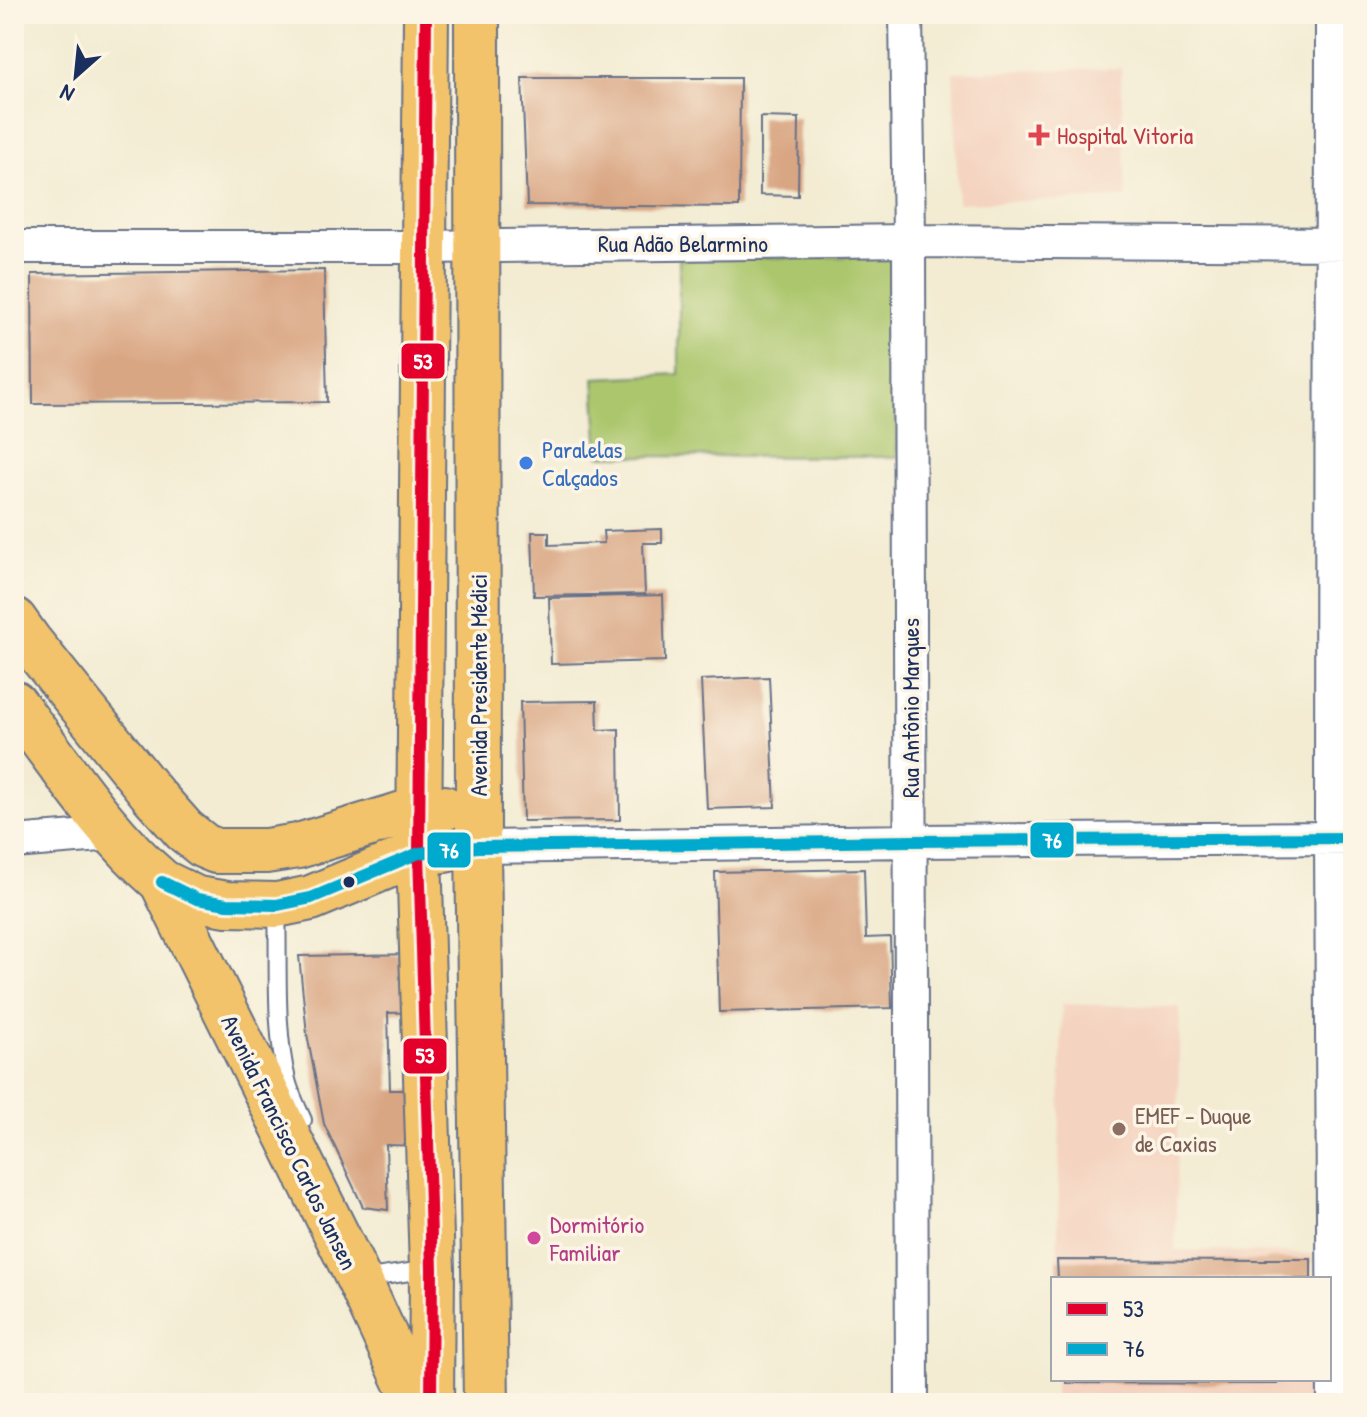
<svg xmlns="http://www.w3.org/2000/svg" width="1367" height="1417" viewBox="0 0 1367 1417" font-family="'Patrick Hand',sans-serif">
<rect width="100%" height="100%" fill="#fcf5e5"/>
<filter id="ink" filterUnits="userSpaceOnUse"><feTurbulence type="fractalNoise" baseFrequency=".0125" numOctaves="2"/><feDisplacementMap in="SourceGraphic" scale="16" xChannelSelector="R" yChannelSelector="G"/><feConvolveMatrix kernelMatrix="1 2 1 2 8 2 1 2 1" color-interpolation-filters="sRGB"/></filter>
<filter id="wash" filterUnits="userSpaceOnUse"><feTurbulence type="fractalNoise" baseFrequency=".006" numOctaves="4" result="noise"/><feDisplacementMap in="SourceGraphic" scale="32" xChannelSelector="R" yChannelSelector="G"/><feGaussianBlur stdDeviation="1.8" result="paint"/><feColorMatrix in="noise" values="0 0 0 0 0 0 0 0 0 0 0 0 0 0 0 0 0 1.4 0 .05"/><feComposite in="paint" operator="in"/></filter>
<g filter="url(#wash)">
<rect width="100%" height="100%" fill="#f3ecd3"/>
<path fill="#f4d3c0" d="M1121,68L1126,198L958,203L953,72Z
M1062,1004L1180,1007L1175,1250L1312,1254L1311,1279H1057Z
M1055,1379H1310L1309,1403L1055,1401Z"/>
<path fill="#abc66c" stroke="#637a65" stroke-width="2" d="M892,256L897,457L599,456L594,378L679,374V259Z"/>
<g id="blocks">
<path fill="#d9a683" d="M522,78H740L739,207L527,205Z
M760,117L799,118L798,196L760,195Z
M324,270L327,402L33,404L32,274Z
M662,529V543H643L645,594L534,596L532,532H549V545L604,543L603,531Z
M663,595L665,661L551,664L549,598Z
M769,677L775,807L707,809L701,680Z
M597,701L598,730L619,729L620,820L523,821L520,702Z
M864,869L866,938L890,937L892,1008L719,1012L715,872Z
M422,954L424,1012L388,1013L390,1090H425L427,1146L386,1145L388,1210L363,1207L324,1124L307,1034L299,956Z
M1266,1259H1311V1279H1058L1057,1260L1266,1261Z
M1067,1379H1278V1384L1067,1383Z"/>
</g>
</g>
<g filter="url(#ink)">
<use href="#blocks" fill-opacity="0" stroke="#677187" stroke-width="2"/>
<g fill="none" stroke-linecap="round" stroke-linejoin="round">
<defs>
<path id="service" d="M277,907C279,962 274,1027 287,1080C290,1093 297,1107 303,1120
M363,1281L376,1277L430,1269"/>
<path id="minor" d="M906,14L909,241L912,1403
M1332,14L1331,838L1334,1403
M14,247H424L909,241L1353,244
M14,842L114,834
M478,847L911,841L1350,838"/>
<path id="primary" d="M426,14L419,853L432,1269L431,1403
M477,14L478,847L486,1403
M14,620L29,641L153,795L184,830L204,846L216,851H266L298,846L419,809L444,808
M14,703C60,763 105,833 162,882L360,1282L416,1403
M162,882L197,899L227,904L277,905L311,898L419,853L445,850"/>
</defs>
<use href="#service" stroke="#677187" stroke-width="20"/>
<use href="#minor" stroke="#677187" stroke-width="36"/>
<use href="#primary" stroke="#677187" stroke-width="48"/>
<use href="#service" stroke="#fff" stroke-width="16"/>
<use href="#minor" stroke="#fff" stroke-width="32"/>
<use href="#primary" stroke="#f2c36a" stroke-width="44"/>
<defs>
<path id="bus-1" d="M426,14L419,853L432,1269L431,1403"/>
<path id="bus-2" d="M162,882L197,899L227,904L277,905L311,898L419,853L478,847L911,841L1353,838"/>
</defs>
<use href="#bus-1" stroke="#fcf5e5" stroke-width="18"/>
<use href="#bus-2" stroke="#fcf5e5" stroke-width="18"/>
<use href="#bus-1" stroke="#e4002b" stroke-width="12"/>
<use href="#bus-2" stroke="#00a9ce" stroke-width="12"/>
</g>
</g>
<path fill="#e0444e" stroke="#fcf5e5" stroke-width="3" d="M1035 123h8v8h8v8h-8v8h-8v-8h-8v-8h8z"/>
<circle fill="#3f7fe0" stroke="#fcf5e5" stroke-width="3" cx="526" cy="463" r="8"/>
<circle fill="#1b2f5e" stroke="#fcf5e5" stroke-width="3" cx="349" cy="882" r="7"/>
<circle fill="#8d6e63" stroke="#fcf5e5" stroke-width="3" cx="1119" cy="1129" r="8"/>
<circle fill="#d1479c" stroke="#fcf5e5" stroke-width="3" cx="534" cy="1238" r="8"/>
<g text-anchor="middle" dominant-baseline="central" stroke-width="7" stroke-linejoin="round" paint-order="stroke">
<g font-size="24" fill="#be3a42" stroke="#fcf5e5" text-anchor="start">
<text x="1057" y="135">Hospital Vitoria</text>
</g>
<g font-size="24" fill="#1b2f5e" stroke="#fcf5e5">
<text x="683" y="243">Rua Adão Belarmino</text>
<text transform="translate(478 685) rotate(-90)">Avenida Presidente Médici</text>
<text transform="translate(910 708) rotate(-90)">Rua Antônio Marques</text>
<text transform="translate(290 1142) rotate(64)">Avenida Francisco Carlos Jansen</text>
</g>
<g font-size="24" fill="#366cbe" stroke="#fcf5e5" text-anchor="start">
<text x="542" y="449">Paralelas<tspan x="542" dy="28">Calçados</tspan></text>
</g>
<g font-size="24" fill="#785e54" stroke="#fcf5e5" text-anchor="start">
<text x="1135" y="1115">EMEF - Duque<tspan x="1135" dy="28">de Caxias</tspan></text>
</g>
<g font-size="24" fill="#b23c85" stroke="#fcf5e5" text-anchor="start">
<text x="550" y="1224">Dormitório<tspan x="550" dy="28">Familiar</tspan></text>
</g>
</g>
<g stroke="#fcf5e5" stroke-width="3">
<rect x="400" y="342" width="46" height="38" rx="8" fill="#e4002b"/>
<rect x="1029" y="821" width="46" height="38" rx="8" fill="#00a9ce"/>
<rect x="426" y="831" width="46" height="38" rx="8" fill="#00a9ce"/>
<rect x="402" y="1037" width="46" height="38" rx="8" fill="#e4002b"/>
</g>
<g font-size="22" text-anchor="middle" font-weight="bold" fill="#fff">
<text x="423" y="369">53</text>
<text x="1052" y="848">76</text>
<text x="449" y="858">76</text>
<text x="425" y="1063">53</text>
</g>
<rect width="1367" height="1417" fill="none" stroke="#fcf5e5" stroke-width="48"/>
<rect x="1051" y="1277" width="280" height="104" fill="#fcf5e5" stroke="#a2a6af" stroke-width="2"/>
<rect x="1067" y="1303" width="40" height="12" fill="#e4002b" stroke="#a2a6af" stroke-width="2"/>
<text x="1123" y="1317" font-size="24" fill="#1b2f5e">53</text>
<rect x="1067" y="1343" width="40" height="12" fill="#00a9ce" stroke="#a2a6af" stroke-width="2"/>
<text x="1123" y="1357" font-size="24" fill="#1b2f5e">76</text>
<g transform="translate(76 76) rotate(207)" stroke="#fcf5e5" stroke-width="6" paint-order="stroke">
<path d="M0-6L14 30L0 20L-14 30Z" fill="#1b2f5e"/>
<text y="-12" font-size="22" font-weight="bold" text-anchor="middle" fill="#1b2f5e">N</text>
</g>
</svg>
